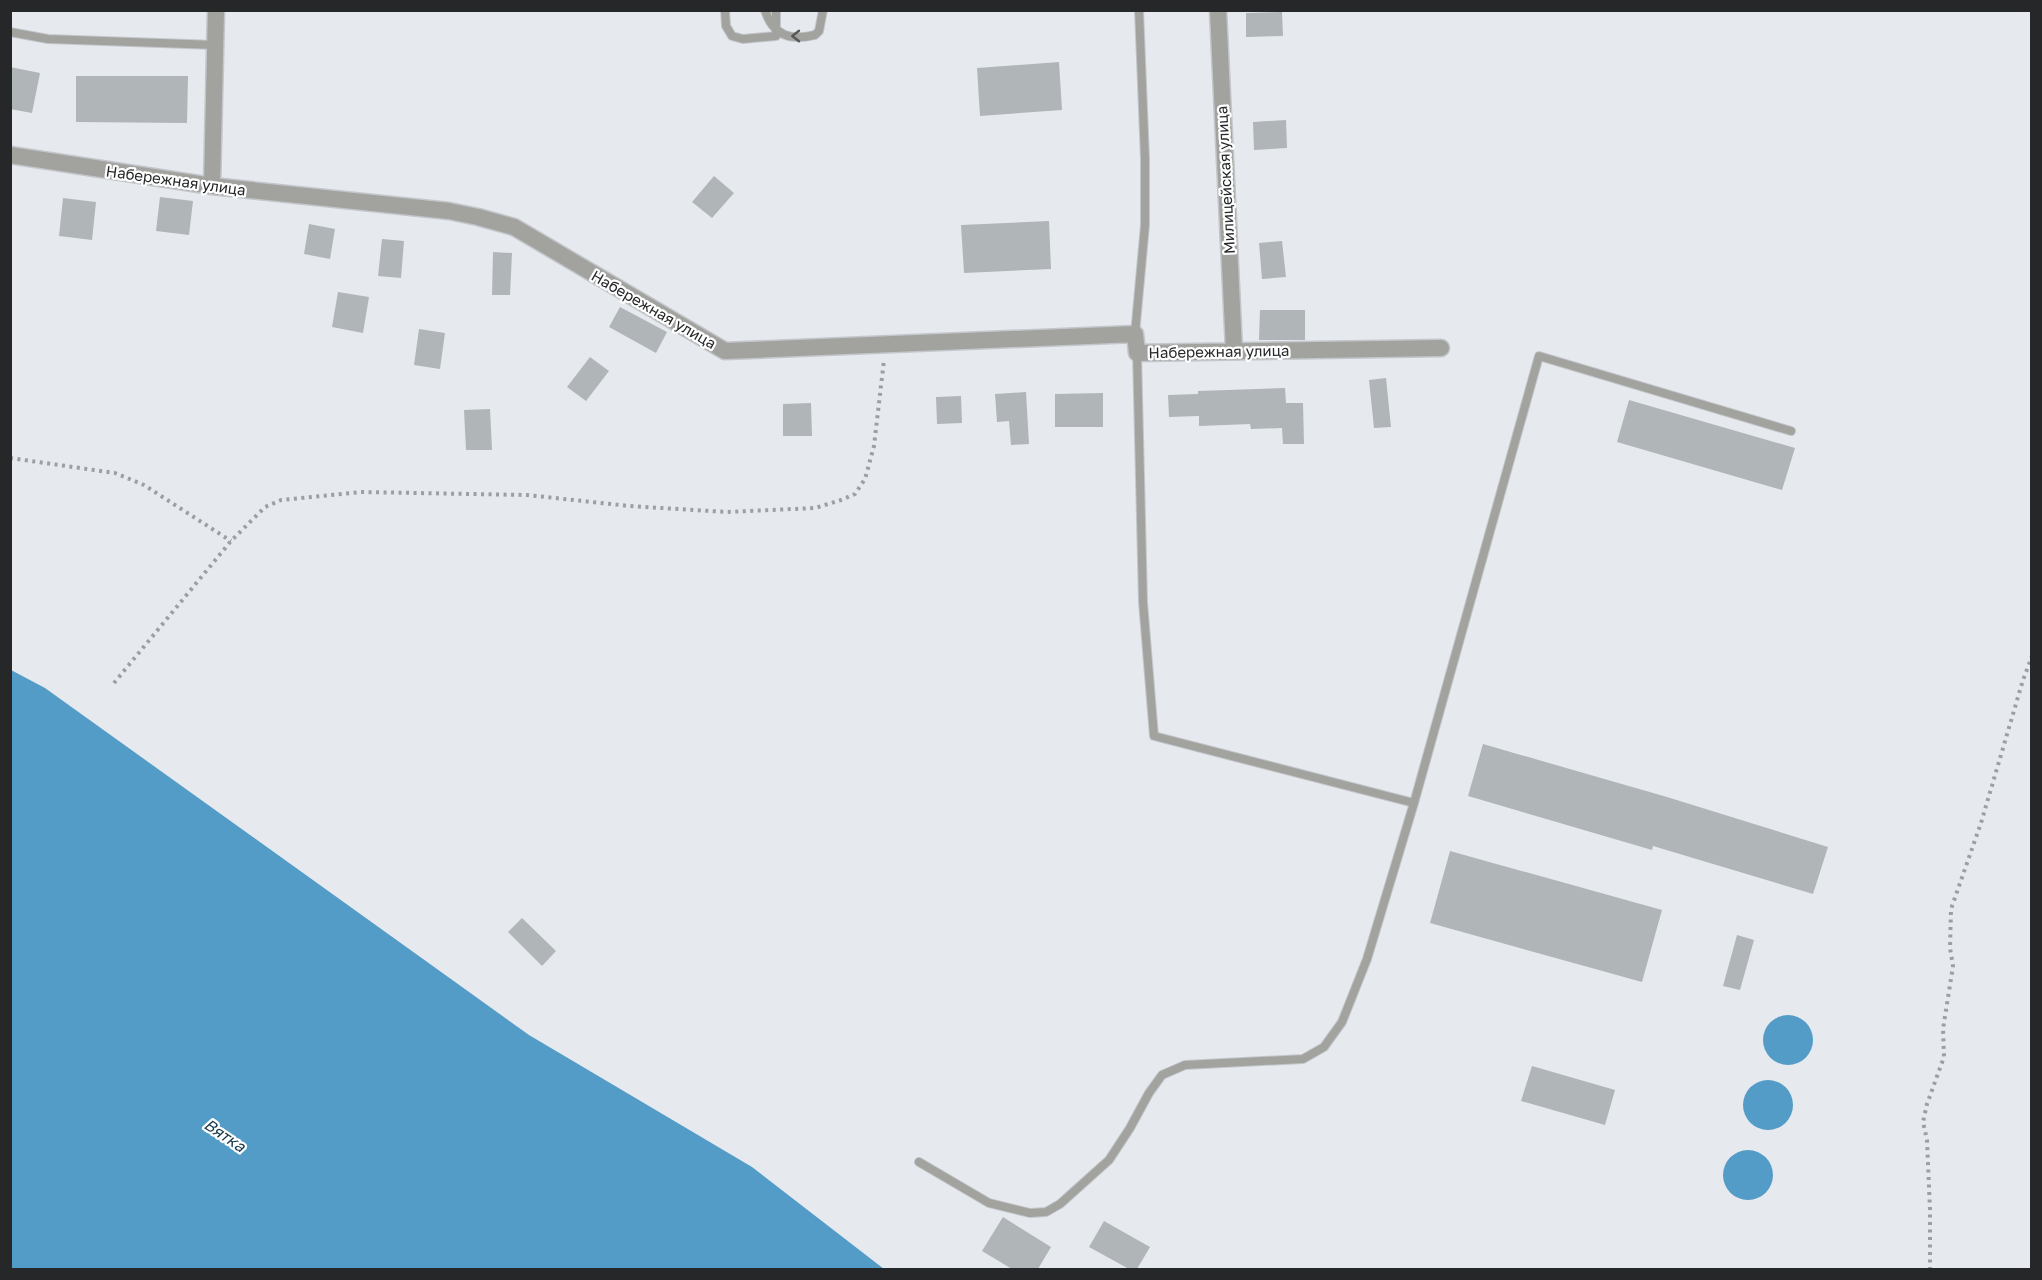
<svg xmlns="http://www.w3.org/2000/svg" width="2042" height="1280" viewBox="0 0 2042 1280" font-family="'Golos Text',sans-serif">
<rect width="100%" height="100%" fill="#e6eaee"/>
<path fill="#549cc8" d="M11,670L45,688L529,1035L752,1167L884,1269H11Z
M1763 1040a25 25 0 1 1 50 0a25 25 0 1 1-50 0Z
M1743 1105a25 25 0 1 1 50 0a25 25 0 1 1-50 0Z
M1723 1175a25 25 0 1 1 50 0a25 25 0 1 1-50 0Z"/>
<path fill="#b0b5b8" d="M1282,12L1283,36L1246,37V13Z
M1059,62L1062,110L980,116L977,68Z
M10,67L40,73L32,113L10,109Z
M76,76H188L187,123L76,122Z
M1286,120L1287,148L1254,150L1253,122Z
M714,176L734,193L712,218L692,202Z
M160,197L193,201L189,235L156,231Z
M63,198L96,202L92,240L59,236Z
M1049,221L1051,269L964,273L961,225Z
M309,224L335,229L330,259L304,254Z
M382,239L404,241L401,278L378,276Z
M1282,241L1286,277L1262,279L1259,243Z
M493,252L512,253L510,295H492Z
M338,292L369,297L363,333L332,327Z
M620,307L667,332L656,353L609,327Z
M1260,310H1305V340H1259Z
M419,329L445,333L440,369L414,365Z
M590,357L609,371L586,401L567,387Z
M1386,378L1391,427L1374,428L1369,380Z
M1285,388L1286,403H1303L1304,444H1283L1282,428L1251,429L1250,424L1199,426V416L1169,417L1168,395L1198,394V391Z
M1026,392L1029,444L1011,445L1009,421L997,422L995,394Z
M1103,393V427H1055V394Z
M961,396L962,423L937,424L936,397Z
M1629,400L1795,448L1782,490L1617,442Z
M811,403L812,436H783V404Z
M490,409L492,450H466L464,410Z
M1483,744L1667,797L1828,847L1813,894L1653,846L1652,850L1468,796Z
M1450,851L1662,910L1642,982L1430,923Z
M522,918L556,951L542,966L508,932Z
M1737,935L1754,940L1740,990L1723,986Z
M1532,1066L1615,1090L1605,1125L1521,1101Z
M1003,1217L1051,1247L1038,1269H1012L982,1251Z
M1104,1221L1150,1247L1137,1269H1129L1089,1247Z"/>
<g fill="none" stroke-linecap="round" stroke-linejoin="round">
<defs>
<path id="service" d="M725,10L726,26L732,36L743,39L776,36
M765,10C773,36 791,41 815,35L819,31L823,10
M776,10V31
M10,32L48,39L215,45
M1135,334L1145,225V159L1139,10
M1414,803L1539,356L1791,431
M919,1162L989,1203L1030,1213L1046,1212L1060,1204L1109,1160L1130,1128L1149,1093L1162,1075L1185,1065L1303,1059L1324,1047L1342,1022L1367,959L1414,803L1154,736L1143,602L1137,353"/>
<path id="minor" d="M1218,10L1234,350
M10,155L212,186L449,211L478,217L514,227L725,351L1135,334L1137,353L1441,348
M212,186L216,10"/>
</defs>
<use href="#service" stroke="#c3c7cb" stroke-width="10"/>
<use href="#minor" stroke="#c3c7cb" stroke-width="19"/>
<path stroke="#9c9fa2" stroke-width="4" stroke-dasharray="3 4.5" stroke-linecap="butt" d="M10,458L115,473L144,485L231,541
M114,683L231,541L265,507L281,500L361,492L527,495L629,506L727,512L815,508L841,500L855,494L865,479L874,446L884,360
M1930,1270V1210L1927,1140L1923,1122L1927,1104L1944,1057L1943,1029L1953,966L1950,948L1951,909L1981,823L2023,680L2032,656"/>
<use href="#service" stroke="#a2a29f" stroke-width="8"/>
<use href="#minor" stroke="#a2a29f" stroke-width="16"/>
</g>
<defs><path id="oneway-chevron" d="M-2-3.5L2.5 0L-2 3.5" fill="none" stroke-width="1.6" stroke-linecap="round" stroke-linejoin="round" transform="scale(1.5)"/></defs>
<use stroke="#575858" href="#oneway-chevron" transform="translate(796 36) rotate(-180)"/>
<g text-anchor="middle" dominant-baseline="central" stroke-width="4.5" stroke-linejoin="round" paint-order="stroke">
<g font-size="15" fill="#252729" stroke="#fff">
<text transform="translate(176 180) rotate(8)">Набережная улица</text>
<text transform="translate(1225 180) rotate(-93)">Милицейская улица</text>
<text transform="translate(654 309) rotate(30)">Набережная улица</text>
<text transform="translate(1219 351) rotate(-1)">Набережная улица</text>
</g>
<g font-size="16" font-style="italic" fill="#1a3a4d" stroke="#fff">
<text transform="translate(225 1135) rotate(34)">Вятка</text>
</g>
</g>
<rect width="2042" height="1280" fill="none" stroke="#252729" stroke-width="24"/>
</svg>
